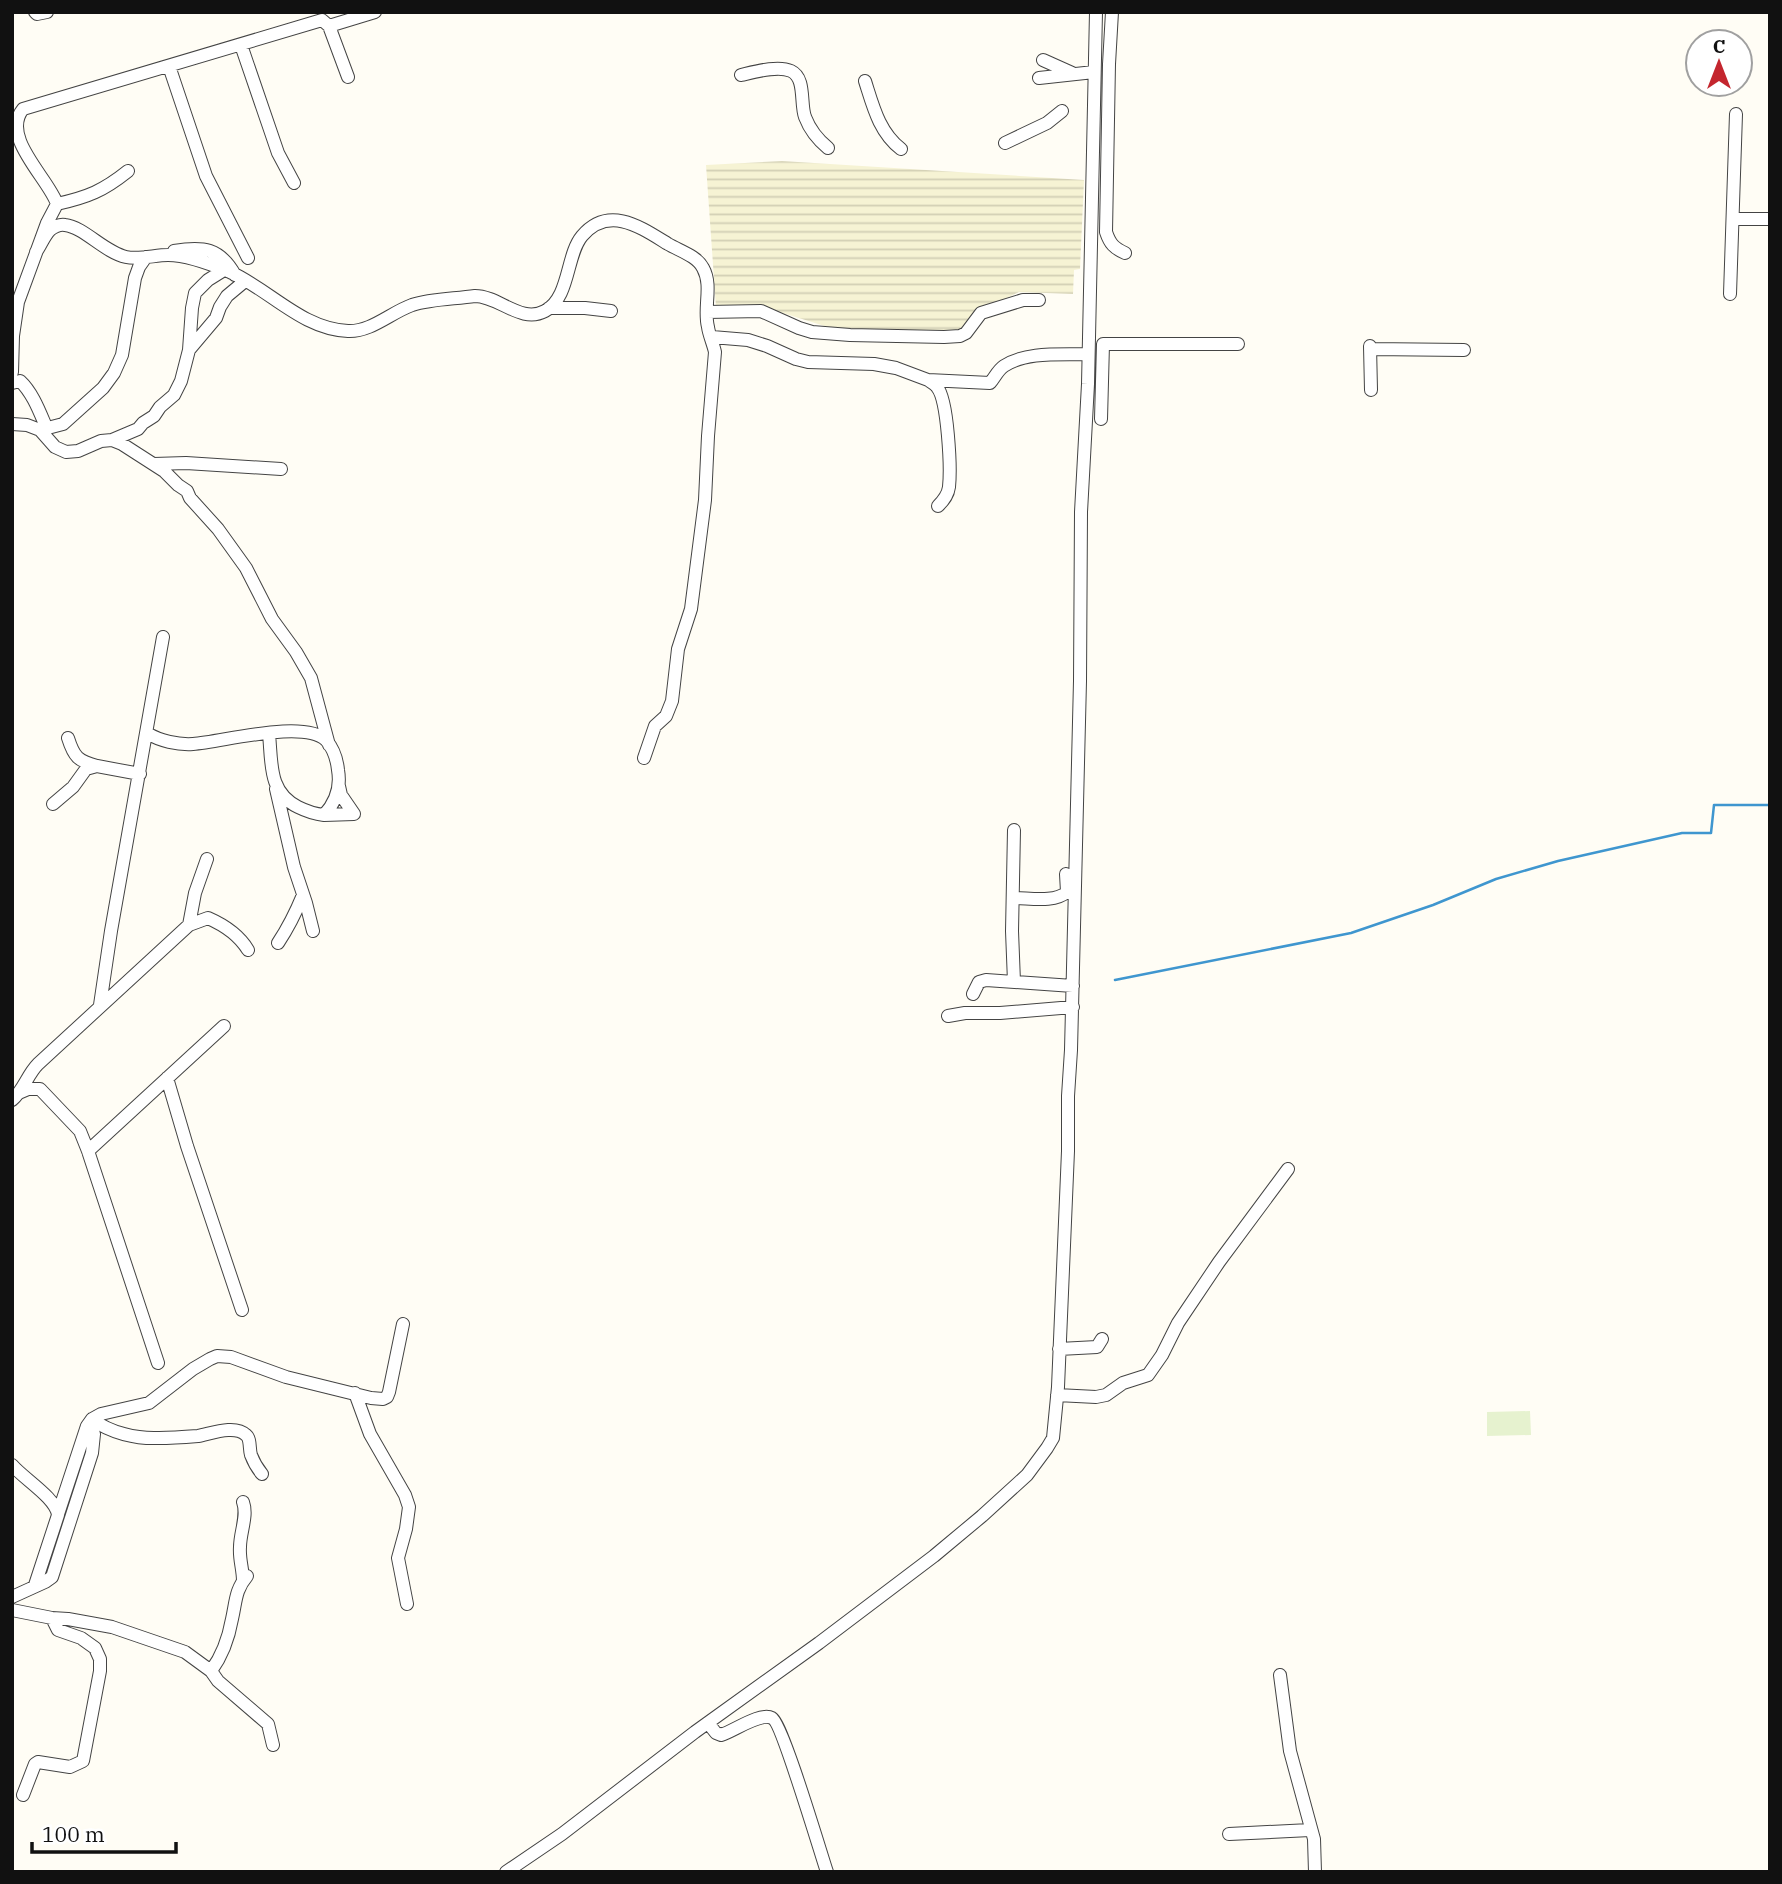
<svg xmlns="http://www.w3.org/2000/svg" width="1782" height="1884" viewBox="0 0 1782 1884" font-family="'IBM Plex Serif',serif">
<defs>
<pattern id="farmland-rules" width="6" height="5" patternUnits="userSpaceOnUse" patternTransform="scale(1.75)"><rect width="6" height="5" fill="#f6f3d4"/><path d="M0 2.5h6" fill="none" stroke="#d2cfb5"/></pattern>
</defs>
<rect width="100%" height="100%" fill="#fffdf5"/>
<path fill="url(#farmland-rules)" d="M782,161L1084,180L1080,269L1074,270L1073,294L1019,292L986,308L967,330L944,332L831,328L770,309L716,307L706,165Z"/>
<path fill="#e6f2cf" d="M1530,1411L1531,1435L1487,1436V1412Z"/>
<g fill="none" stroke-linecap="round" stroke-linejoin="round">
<path stroke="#3f96cf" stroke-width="2.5" d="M1115,980L1351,933L1433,905L1496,879L1558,861L1682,833H1711L1714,805H1770"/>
<defs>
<path id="minor" d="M35,12L37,14L47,12
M1112,12L1109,64L1106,232C1110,244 1114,248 1125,253
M329,26L348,77
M241,45L278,153L294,183
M1043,60L1072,73
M169,66L206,176L248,258
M741,75C754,72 778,65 791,71C806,78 800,103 805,117C810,130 817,139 828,148
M1039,78L1094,72
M865,81C873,106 879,132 901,149
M1005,143L1047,123L1062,111
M57,204C88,197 103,191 128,171
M1733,219H1770
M174,251C203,246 220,248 235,275
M36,252C41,245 44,236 50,230C54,227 59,224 65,225C84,227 104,252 126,257C139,260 155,255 168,255C188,255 211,264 230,272C270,290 302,329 348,331C371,332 390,313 412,305C431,299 454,299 475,296C499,296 521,324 545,311C570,298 566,255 582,236C609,204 642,228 668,244C680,251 697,256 703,268C713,286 703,308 708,327C709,335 713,343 715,352L708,436L705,500L691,609L678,649L672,701L666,716L655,726L644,758
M1730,294L1736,114
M549,308H585L611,311
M707,312L761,311L799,328L812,332L850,335L944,337L960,336L966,333L981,313L1023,300H1039
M712,337L748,340L767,346L796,359L808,362L874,364L896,368L928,380L990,383C995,377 998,370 1004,366C1027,351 1062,355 1088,354
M1370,346L1371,390
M1370,349L1464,350
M189,350L216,318L220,307L227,296L245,281
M12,372L13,336L18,302L47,223L57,204C49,179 0,137 23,109L322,20L329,26L375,12
M928,380C931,382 935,384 937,387C948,400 951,468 949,487C948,495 944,500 938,506
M12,383L20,381C33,393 40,413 47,429
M1101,419L1103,344H1238
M12,424L27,425L40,430L55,447L66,452L78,451L101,441L112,440L122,444L164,471L178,485L187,491L190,498L218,529L246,568L272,619L296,652L311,678L329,745
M40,430L63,424L103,388L114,373L122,355L135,278L139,267L146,257
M112,440L138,429L143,423L154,416L160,407L174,395L181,381L189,350L192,308L195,293L208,280L224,270
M154,464L186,463L281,469
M147,733C160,741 178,745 193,744C223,742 303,719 326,740C333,748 337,760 338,770C341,787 336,802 324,815C315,814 306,811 298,807C268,792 272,763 269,734
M68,738C74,757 78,761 97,766
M276,789L294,867L306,903L313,931
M53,804L73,787L86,769L97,766L140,774
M324,815L354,814L341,795L339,786
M1014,898C1030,898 1054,903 1067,892L1066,874
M189,925L208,918C224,925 239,935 248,950
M278,943C288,928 296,912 303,895
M1014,982L1012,931L1014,830
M973,994L979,982L986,980L1073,986
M100,1005L111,931L163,637
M948,1016L965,1013H1000L1073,1007
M167,1078L187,1146L242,1310
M21,1092L28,1089H40L80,1131L88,1151L158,1363
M12,1100C24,1090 27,1075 38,1064L189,925L195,893L207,859
M88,1151L224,1026
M1059,1349L1097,1347L1102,1339
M355,1393L370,1434L405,1495L409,1507L406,1529L398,1558L407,1604
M1057,1395L1096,1397L1106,1395L1123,1383L1148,1375L1162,1355L1178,1323L1219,1262L1288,1169
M92,1419C110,1433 137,1439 159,1438C172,1438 185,1437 198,1436C210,1434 235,1424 246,1435C251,1439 249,1449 251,1455C254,1463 257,1468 262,1474
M12,1465C24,1479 56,1498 58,1515L35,1585
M243,1502C248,1516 240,1532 240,1547C239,1559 243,1569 243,1581
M58,1514L87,1426
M12,1597L45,1582L52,1577L92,1453L94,1434L87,1426L92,1419L101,1414L149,1403L193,1369L210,1359L217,1356L231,1357L286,1377L371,1398L383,1399L387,1397L389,1392L403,1324
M12,1610L52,1618L68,1619L112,1627L185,1652L211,1671L218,1681L268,1724L273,1745
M211,1671C222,1656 229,1636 232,1619C236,1602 235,1590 247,1576
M1280,1675L1290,1751L1314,1839L1315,1872
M708,1723L716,1733L721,1735C734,1731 760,1712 772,1718C782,1723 820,1851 827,1872
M23,1795L35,1764L38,1762L70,1767L83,1761L100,1671V1659L95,1648L81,1638L58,1630L52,1618
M1229,1834L1310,1830
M506,1872L562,1834L695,1732L819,1643L934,1556L982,1516L1027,1475L1047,1448L1053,1438L1058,1387L1068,1151V1096L1071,1050L1080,681L1081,512L1088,384L1096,12"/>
</defs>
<use href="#minor" stroke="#444" stroke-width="14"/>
<use href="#minor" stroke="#fff" stroke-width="12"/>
</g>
<rect width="1782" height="1884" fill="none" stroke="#111111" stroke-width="28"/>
<g transform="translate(1719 63)"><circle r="33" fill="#ffffff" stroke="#a0a0a0" stroke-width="2"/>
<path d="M0-5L12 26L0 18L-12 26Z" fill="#c4262e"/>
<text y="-10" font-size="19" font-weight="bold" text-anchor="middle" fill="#111111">С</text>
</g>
<path d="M32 1842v10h144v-10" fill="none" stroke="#111111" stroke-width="3.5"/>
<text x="42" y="1842" font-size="21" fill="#111111" stroke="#ffffff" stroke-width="5" paint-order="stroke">100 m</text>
</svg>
